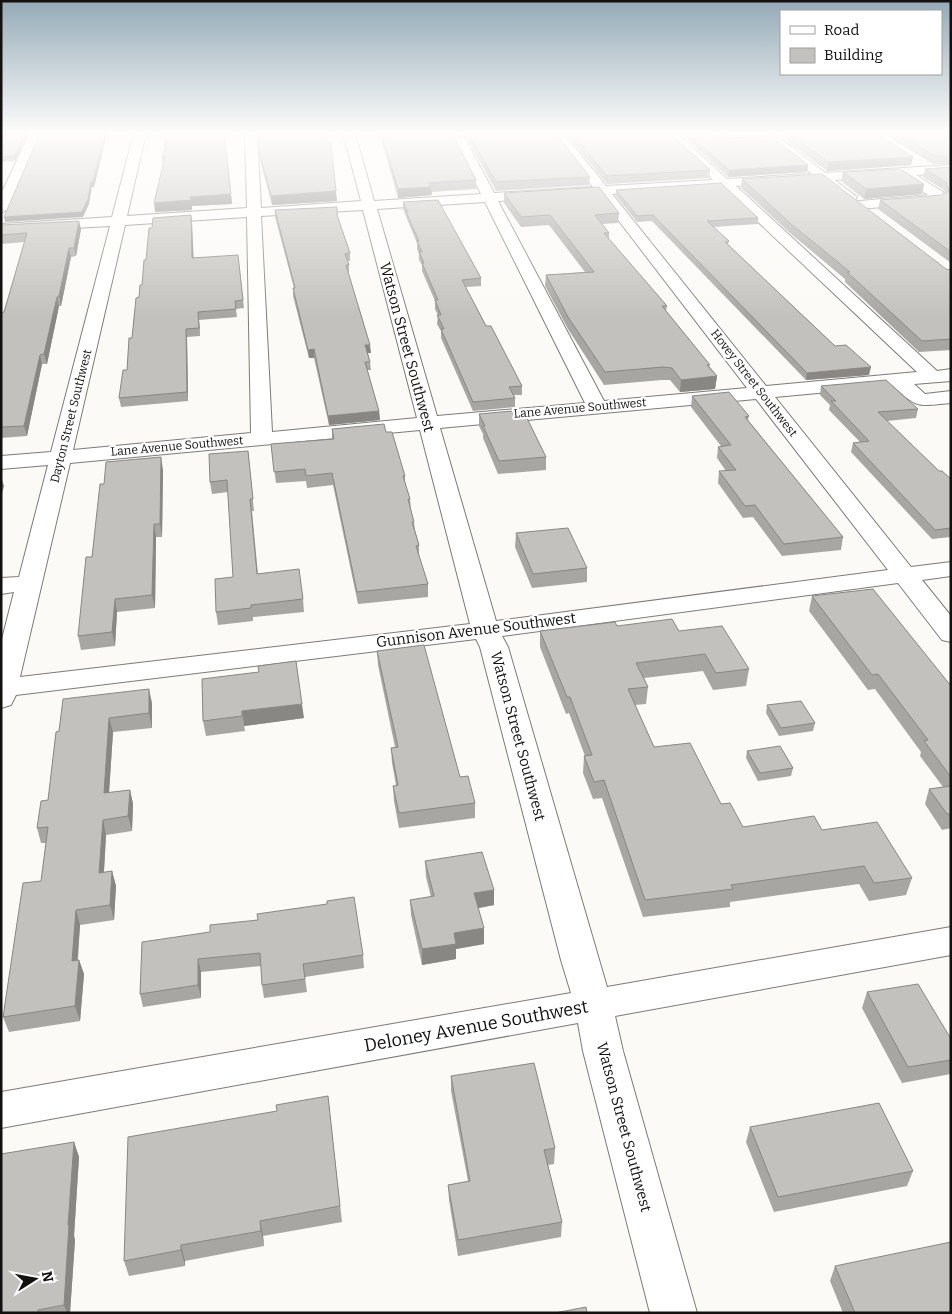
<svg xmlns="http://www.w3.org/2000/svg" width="952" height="1314" viewBox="0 0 952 1314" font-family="Bitter,serif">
<rect width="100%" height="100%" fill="#fcfaf7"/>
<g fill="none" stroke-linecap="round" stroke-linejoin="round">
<defs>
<path id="minor" d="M30,133H42L8,209L1,213V194Z
M134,133H146L127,216L247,208L245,133H257L261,208L361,201L343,133H355L374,201L481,194L450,133H462L494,193L593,187L551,133H563L606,186L713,180L664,133H677L727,179L951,165V173L916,175L943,192L946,198L939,202L860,209L855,208L853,205L855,202L860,201L928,195L899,176L736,186L937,371L951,369V381L914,384L925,394L951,391V403C916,406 919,409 893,386L775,397L911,567L951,562V576L922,580L951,616V642L942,640L898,583L502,636L508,647L607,987L951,927V955L615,1016L623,1051L697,1313H650L583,1051L578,1023L1,1128V1092L571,993L561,960L480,647L476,639L16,695L11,705L1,708V643L14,592L1,594V578L19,577L48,465L1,469V456L51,452L110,226L1,232V224L112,217ZM721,187L917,372L766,386L612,194ZM599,195L747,388L604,401L498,201ZM485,202L585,403L437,416L377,209ZM363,210L417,418L272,432L261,216ZM247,217L251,433L73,450L125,225ZM756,399L888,570L496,621L440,428ZM420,430L470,624L20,677L70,463Z
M761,133H838L832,137L726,142L720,138L726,134Z"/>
<path id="major" d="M760,133H773L857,197L855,200H845Z"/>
</defs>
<use href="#minor" stroke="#7d7b78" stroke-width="2"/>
<use href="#major" stroke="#7d7b78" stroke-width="2"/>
<use href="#minor" fill="#fff" fill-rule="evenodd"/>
<use href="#major" fill="#fff" fill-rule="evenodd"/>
</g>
<path fill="#a8a6a3" d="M1,133H28L15,161L1,162Z
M224,133L232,204L192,206V210L155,212L163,166L162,157L165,148L164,141Z
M377,133H452L476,180V189L431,192L432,195L398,198L380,134H377Z
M464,133H555L590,177L589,185L496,191Z
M565,133H670L710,170L709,178L607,184Z
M882,133H951V164H933Z
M689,134L808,165L807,172L728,177L688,140Z
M789,134L913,157L911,165L827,171L788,142Z
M327,143L337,201L272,205L260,160L259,151Z
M951,167V263L878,209L880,200L941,195L945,193L944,190L923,177L925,169Z
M843,172L924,184L922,194L864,199L841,181Z
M742,179L946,269L951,270V350L919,352L845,282V279L790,233L741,188Z
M616,190L758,218V224L713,227L729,241L728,244L835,346L869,375L806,380L652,221L637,222L616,196Z
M504,193L619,213L618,223L602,224L609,233V239L667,306L666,311L717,376L715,389L680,392L670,380H662L604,385L568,329L545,286L546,275L585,272L549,225L521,227L504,203Z
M403,202L481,278V286L466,287L486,326L522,386V395H514L515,398V407L473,411L441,338V331L437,324L438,315L435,309V301L422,271V265L419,260V254L417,249V243L407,219L406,216L403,209Z
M337,207L338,217L350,253V261H347L349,265V272H348L371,353H368L370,362L371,370H367L379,411L380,420L329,425L314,358H309L293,296V288H294L275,217V210Z
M191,215L192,222L193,258L238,255L244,308L236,309L237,317L199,320L200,336L187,337L188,401L121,407L119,398L127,370L139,297L142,285L152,228Z
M1,225L81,229L76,256L71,257L61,306H59L47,364H42L27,436L1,438V313L4,312L25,242L1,244Z
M821,386L918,409L916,418L887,421L939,471L951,479V537L932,539L851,452L853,443L860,442L829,410L830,405L820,395Z
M692,396L749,416L748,420L843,537L841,550L782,556L753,517L743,518L718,483L719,471H726L717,458L718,447L721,446L691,407Z
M479,414L546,457V470L498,474L483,438V434L479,426Z
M332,429L386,432L405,476V483L410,499L411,510L414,522L415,530L419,545V556L428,584V597L358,604L333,485L307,488L306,481L276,483L271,444L332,439Z
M248,451L254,511H252L258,574L303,599L304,612L253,617V621L218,625L216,612L233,577L228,492L212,494L210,482Z
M163,470L162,537H156L155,608L117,612L115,646L81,650L78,636L104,484Z
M516,533L587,568V582L532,588L515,547Z
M812,596L951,686V828L942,830L925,804L929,789L943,787L920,756L921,752L875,689L868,690L809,611Z
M617,626L679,631L749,669L746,686L713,690L703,671L644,678L648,687L646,704L635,705L654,747L721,804L743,827L822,830L912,878L906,895L869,901L859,884L730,902V907L643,917L602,798L593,799L583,773L584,756H585L569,713L566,714L540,647V631Z
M377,651L460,777L475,803V818L399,828L394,801L393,786L396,785L392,763L391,748L395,747L378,665Z
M202,679L304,718L244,726L245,731L206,736L203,721Z
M152,703V728L113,732L109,793L130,790L133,804L132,831L106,835L104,872L112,871L116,886L114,920L80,925L78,960H79L84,974L80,1021L9,1032L3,1017L41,881L46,843H41L37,828L48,800L56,732Z
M767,705L815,723L813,731L779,736L766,713Z
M747,751L793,768L791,776L758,781L746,758Z
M425,861L494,905L478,908L484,928V944L456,949V959L422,965L411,915L410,900L431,897L426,877Z
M142,942L363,955L364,968L305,977L307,992L264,998L262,985L261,966L201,972V998L143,1007L140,994Z
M867,992L951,1039V1074L902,1083L862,1008Z
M451,1076L555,1148L554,1164L548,1165L562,1222L561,1237L458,1256L449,1200L448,1185L468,1181L451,1091Z
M328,1096L342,1222L263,1236L264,1246L185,1261V1266L129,1276L124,1261L277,1111Z
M750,1127L913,1171L907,1186L774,1212L746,1142Z
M74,1142L79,1157L74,1236L75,1240L70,1313H1Z
M835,1266L951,1313H843L830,1281Z"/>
<path fill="#888784" d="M25,133H28L15,161L14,156Z
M105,133H107L94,187H92L89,204L83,217L5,222L4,217L91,182Z
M164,141H168L165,149Z
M913,157L911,165L827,171L828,162Z
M808,165L807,172L728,177L729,170Z
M924,184L922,194L864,199L866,189Z
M431,187L432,195L398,198V189Z
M336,191L337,201L272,205L271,196Z
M231,194L232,204L192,206V210L155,212L154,203L190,197Z
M191,215L192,222L194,266L192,258Z
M79,221L81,229L76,256L74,248Z
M69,248L71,257L61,306L59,296Z
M57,297L59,306L47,364L44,354Z
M198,312L199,320L200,336L199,328Z
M186,329L187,337L188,401L187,392Z
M365,345H370L371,353H366Z
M314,349V358H309L308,350Z
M40,355L42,364L27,436L24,426Z
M871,367L869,375L806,380L807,373Z
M717,376L715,389L680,392L681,380Z
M379,411L380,420L329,425L328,416Z
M161,457L163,470L162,537L160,524Z
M1,477L4,486L1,497Z
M154,524L156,537L155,608L152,595Z
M115,599L117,612L115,646L112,632Z
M149,689L152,703V728L149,713Z
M302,704L304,718L244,726L245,731L242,711Z
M109,718L113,732L108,808L104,793Z
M130,790L133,804L132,831L128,816Z
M103,820L106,835L103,887L99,873Z
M112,871L116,886L114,920L110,905Z
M494,890V905L474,909V893Z
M76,910L80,925L76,976L72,961Z
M484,928V944L456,949V959L422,965V949L454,933Z
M198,959L201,972V998L198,985Z
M79,960L84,974L80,1021L75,1006Z
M74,1142L79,1157L74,1236L75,1240L70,1313H67L64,1305L68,1225Z
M260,1221L263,1236L264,1246L261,1231Z
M181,1245L185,1261V1266L181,1250Z"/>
<path fill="#c3c1bd" stroke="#888784" d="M1,133H25L14,156L1,157Z
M40,133H105L93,182H91L88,199L82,212L4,217Z
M167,133H224L231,194L190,197L191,200L154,203L165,157H162L168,141H164Z
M258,133H326L327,143H331L336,191L271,196L259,151Z
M381,133H452L476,180L429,183L431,187L398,189Z
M468,133H555L590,177L496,182Z
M572,133H670L710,170L607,176Z
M810,133H876L913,157L828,162L789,134Z
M897,133H951V156H935Z
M689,134L728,138L771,136L808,165L729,170Z
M951,167V252L880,200L941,195L949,191L946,182L925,169Z
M900,169L924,184L866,189L843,172Z
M822,174L946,269L951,270V303H950H951V339L922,341L847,272H850L791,224L742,179Z
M721,183L758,218L707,221L729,241L725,242L835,346L846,345L871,367L807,373L653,215L637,216L616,190Z
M599,187L619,213L595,215L609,233H604L667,306H662L710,365H707L717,376L681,380L672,368L663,367L605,372L568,317L546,275L594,272L550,215L521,217L504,193Z
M438,200L481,278L462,280L486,326H491L522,386L509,387L515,398L473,402L441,329H444L437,315H441L435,300H438L422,263H424L419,252H422L417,241H419L406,212H408L403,202Z
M337,207V215L350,253L345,254L349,265H346L370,345H365L370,362H365L379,411L328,416L314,349L308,350L293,288H295L275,210Z
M191,215L192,258L238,255L243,300L235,301L236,309L198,312L199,328L186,329L187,392L119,398L123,370H127L129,338H132L136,298L139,297L140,285H142L144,260H146L149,228H152L153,218Z
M79,221L74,248H69L59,296L57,297L44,354L40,355L24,426L1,427V313L4,312L27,233L1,235V225Z
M886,380L918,409L878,412L939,471H942L951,479V528L935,530L853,443L869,441L831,401H836L821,386Z
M729,392L749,416L745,417L843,537L784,544L755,505L745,506L719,471L736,470L718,447L731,445L692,396Z
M523,410L546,457L499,461L483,426H485L479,414Z
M384,424L386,432H392L405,476H403L410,499H408L414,522H412L419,545L416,546L428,584L357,592L332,473L306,476L305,469L274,472L271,444L334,439L332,429Z
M248,451L253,499H250L257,574L299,569L303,599L251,605V608L216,612L215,579L233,577L227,480L210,482L209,454Z
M161,457L160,524H154L152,595L115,599L112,632L78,636L86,557H92L100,484H104L106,462Z
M568,528L587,568L533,574L516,533Z
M873,589L951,686V777L924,741L928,740L878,674L872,675L812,596Z
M672,619L679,631L722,626L749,669L716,673L705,654L636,663L648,687L628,689L654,747L690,743L721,804L730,803L743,827L814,816L822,830L877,822L912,878L874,883L864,866L731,885L733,889L645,900L604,780L594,782L584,756L592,755L570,697H567L540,631L615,622L617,626Z
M424,645L460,777L468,776L475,803L399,813L393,786L398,785L391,748L398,747L377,651Z
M296,661L302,704L242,711V716L203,721L202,679L259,672L258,666Z
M149,689V713L109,718L104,793L130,790L128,816L103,820L99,873L112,871L110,905L76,910L72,961L79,960L75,1006L3,1017L23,883L41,881L48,827L37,828L41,801L48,800L56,732L59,731L63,699Z
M801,701L815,723L781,728L767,705Z
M780,746L793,768L760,773L747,751Z
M951,786V814H947L929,789Z
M482,852L494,890L474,893L484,928L454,933L456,944L422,949L410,900L434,896L425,861Z
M354,897L363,955L303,964L305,979L262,985L260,953L198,959V985L140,994L142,942L210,932V925L258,920L257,914L327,904V901Z
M918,984L951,1039V1060L908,1067L867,992Z
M534,1063L555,1148L544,1150L562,1222L458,1240L448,1185L470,1181L451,1076Z
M328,1096L340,1206L260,1221L261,1231L181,1245V1250L124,1261L128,1137L277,1111L276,1105Z
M879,1103L913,1171L778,1197L750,1127Z
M74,1142L68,1225H69L64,1305L38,1310V1313H1V1154Z
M951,1242V1313H855L835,1266Z
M586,1307L587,1313H555Z"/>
<linearGradient id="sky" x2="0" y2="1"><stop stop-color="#94aab7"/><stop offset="0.42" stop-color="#fefdfb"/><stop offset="1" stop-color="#fefdfb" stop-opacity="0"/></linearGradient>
<rect width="952" height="317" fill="url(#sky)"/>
<g text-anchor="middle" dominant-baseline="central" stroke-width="4.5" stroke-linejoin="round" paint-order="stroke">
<g font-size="12" fill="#121110" stroke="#fff">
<text transform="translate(754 383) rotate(52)">Hovey Street Southwest</text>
<text transform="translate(580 408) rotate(-5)">Lane Avenue Southwest</text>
<text transform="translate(71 416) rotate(-76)">Dayton Street Southwest</text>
<text transform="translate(177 446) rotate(-5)">Lane Avenue Southwest</text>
</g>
<g font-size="15" fill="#121110" stroke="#fff">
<text transform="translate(407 347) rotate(75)">Watson Street Southwest</text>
<text transform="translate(476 630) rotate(-7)">Gunnison Avenue Southwest</text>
<text transform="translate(518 736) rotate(75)">Watson Street Southwest</text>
<text transform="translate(624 1127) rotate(75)">Watson Street Southwest</text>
</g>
<g font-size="18" fill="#121110" stroke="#fff">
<text transform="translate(476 1026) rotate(-10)">Deloney Avenue Southwest</text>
</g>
</g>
<rect width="952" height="1314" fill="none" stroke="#121110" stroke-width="5"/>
<rect x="780" y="10" width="162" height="65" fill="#ffffff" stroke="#a0a09f"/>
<rect x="790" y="26" width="25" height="8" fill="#ffffff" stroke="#a0a09f"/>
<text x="824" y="35" font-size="15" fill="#121110">Road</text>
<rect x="790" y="48" width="25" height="15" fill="#c3c1bd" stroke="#a0a09f"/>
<text x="824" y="60" font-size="15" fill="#121110">Building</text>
<g transform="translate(35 1279) rotate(79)" stroke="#ffffff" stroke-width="4" paint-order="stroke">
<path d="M0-4L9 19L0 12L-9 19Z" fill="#121110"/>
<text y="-8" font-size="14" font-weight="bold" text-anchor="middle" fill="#121110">N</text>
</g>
</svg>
